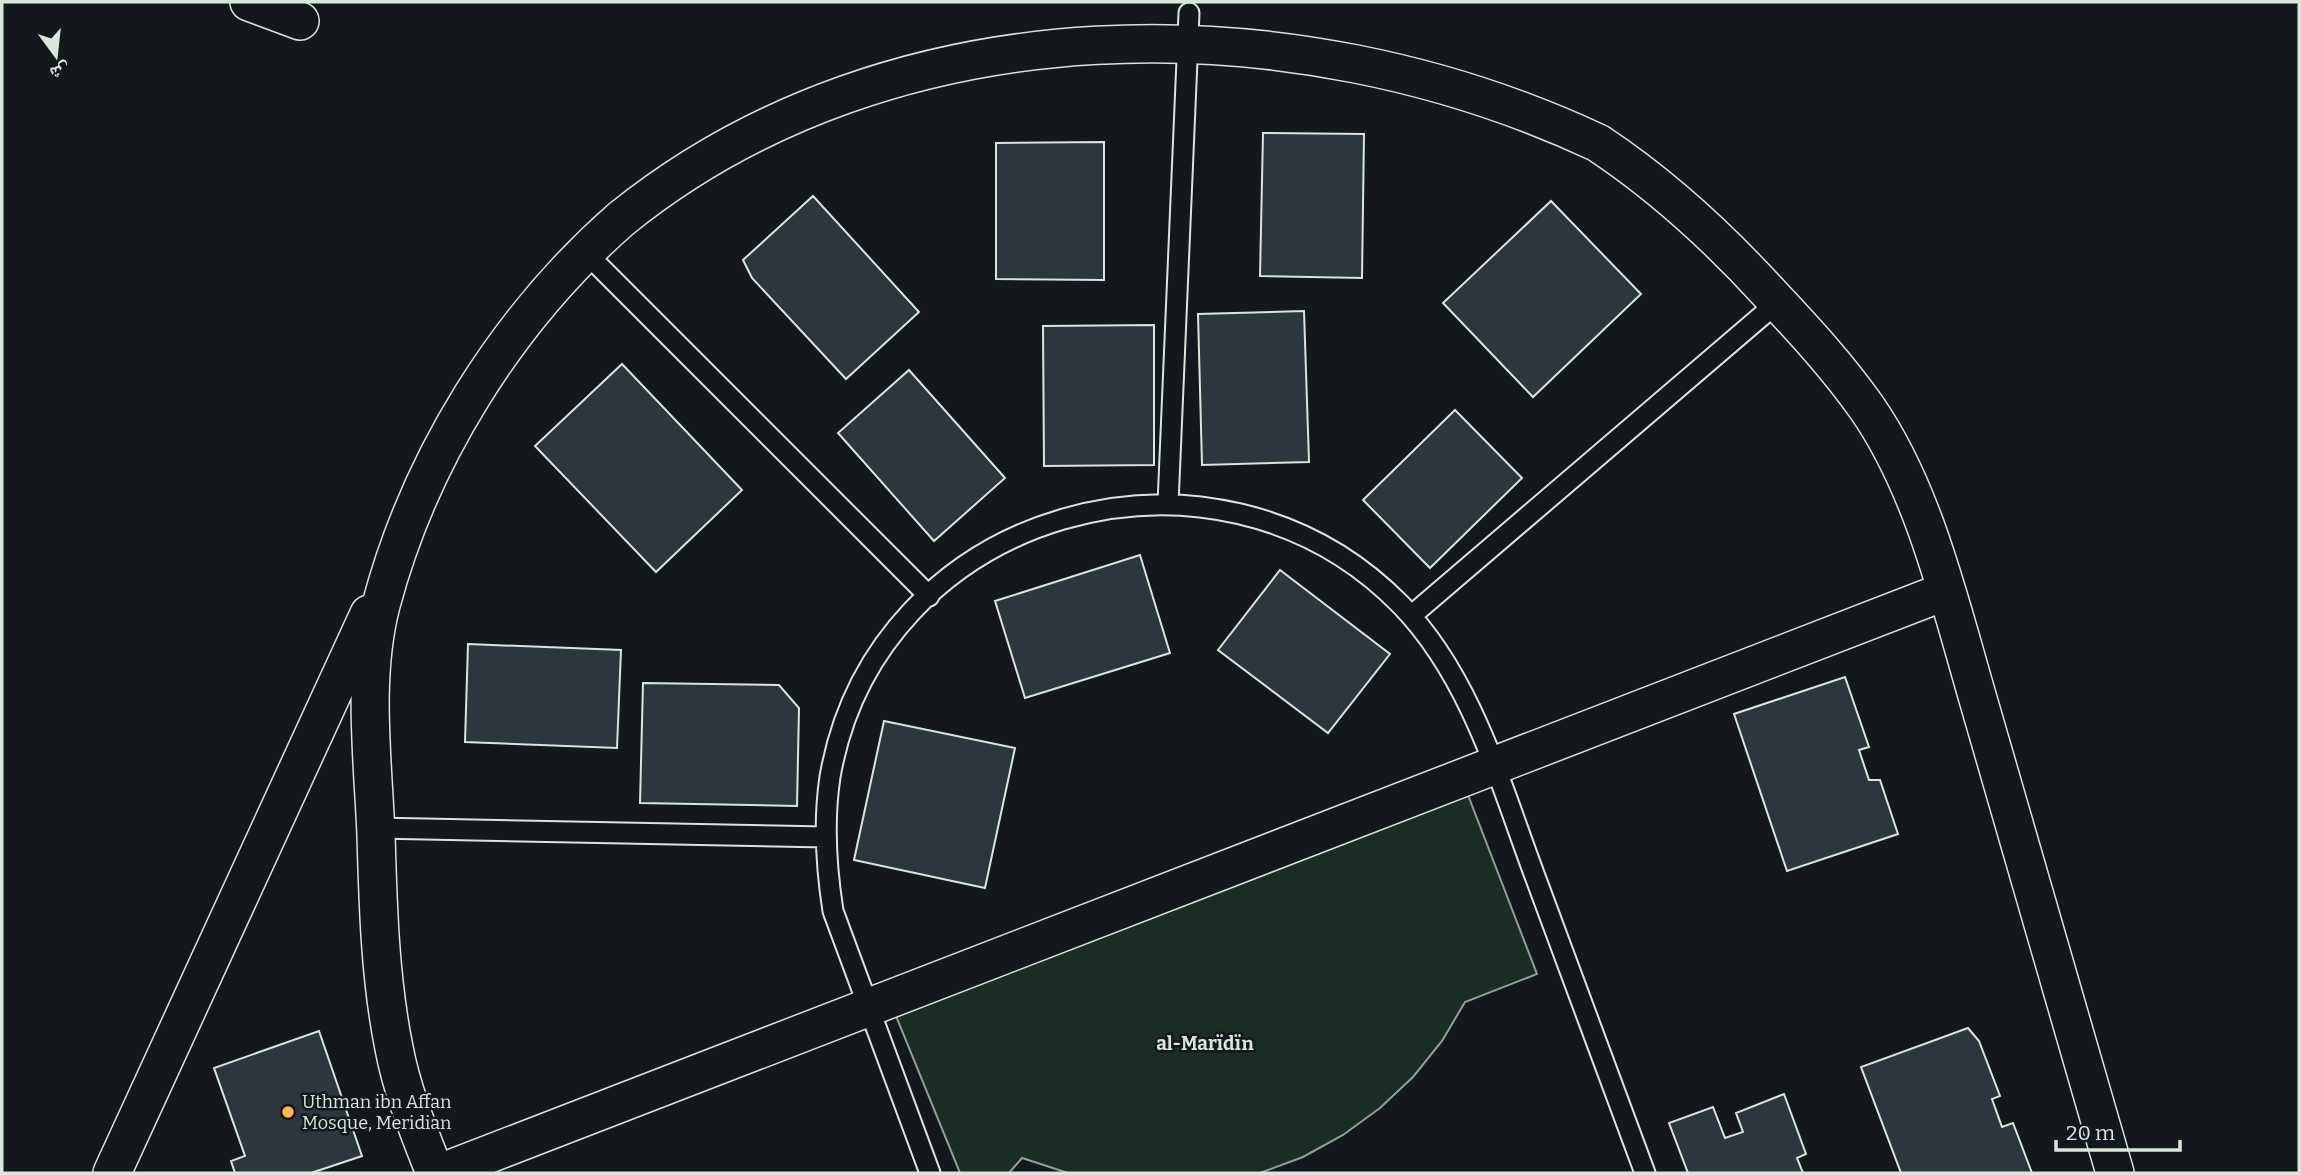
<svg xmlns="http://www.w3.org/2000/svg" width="2301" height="1175" viewBox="0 0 2301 1175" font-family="Bitter,'Noto Naskh Arabic',serif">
<rect width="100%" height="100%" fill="#14181c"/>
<path fill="#1a2d24" stroke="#939e99" stroke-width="2" d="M1468,795L1537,974L1465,1002L1442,1041L1413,1077L1380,1108L1343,1135L1303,1157L1260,1173H1068L1022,1158L1009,1173H960L896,1016Z"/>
<path fill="#2c363c" stroke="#d8e6dc" stroke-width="2" d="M1263,133L1364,134L1362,278L1260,276Z
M1104,142V280L996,279V143Z
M813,196L919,312L846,379L752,278L743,260Z
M1551,201L1641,294L1533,397L1443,303Z
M1304,311L1309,462L1202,465L1198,314Z
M1154,325V465L1044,466L1043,326Z
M622,364L742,490L656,572L535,446Z
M909,370L1005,478L934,541L838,433Z
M1455,410L1522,478L1430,568L1363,500Z
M1140,555L1170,653L1025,698L995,601Z
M1280,570L1390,654L1328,733L1218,650Z
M468,644L621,650L617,748L465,742Z
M1845,677L1869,747L1859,750L1869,780H1880L1898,834L1787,871L1734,714Z
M643,683L779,685L799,708L797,806L640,803Z
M884,721L1015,748L985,888L854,860Z
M1968,1028L1979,1041L2000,1096L1992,1099L2002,1127L2013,1123L2032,1173H1901L1861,1067Z
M319,1031L362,1156L311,1173H235L231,1161L245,1156L214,1068Z
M1784,1094L1806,1154L1797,1158L1803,1173H1688L1669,1123L1713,1107L1725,1138L1743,1132L1736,1113Z"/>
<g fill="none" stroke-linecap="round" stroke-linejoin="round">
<defs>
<path id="lane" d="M586,253L929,596
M1168,504L1189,13
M1411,616L1778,302
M376,828L826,837
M930,1173L833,911C826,866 823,823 830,777C876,510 1214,414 1401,605C1472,678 1501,786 1536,879C1572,977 1609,1075 1645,1173"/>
<path id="street" d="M249,2L300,21
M112,1173L369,614
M435,1173C419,1132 402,1091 394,1048C380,979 378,906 376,835C373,761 362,678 381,605C420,458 507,319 621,219C892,0 1293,0 1598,143C1663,186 1719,238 1771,295C1805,331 1838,367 1867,408C1924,490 1950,603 1978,699C2025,857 2070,1015 2115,1173
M440,1173L1946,591"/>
</defs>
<use href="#lane" stroke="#d8e6dc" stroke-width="23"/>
<use href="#street" stroke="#d8e6dc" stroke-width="40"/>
<use href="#lane" stroke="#14181c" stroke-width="19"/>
<use href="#street" stroke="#14181c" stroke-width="37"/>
</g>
<circle fill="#ffb74d" stroke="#14181c" stroke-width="2.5" cx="288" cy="1112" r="7"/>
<g text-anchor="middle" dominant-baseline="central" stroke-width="5" stroke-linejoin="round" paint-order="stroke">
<g font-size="18" fill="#d8e6dc" stroke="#14181c" text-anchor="start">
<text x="302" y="1102">Uthman ibn Affan<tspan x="302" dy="21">Mosque, Meridian</tspan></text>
</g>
<g font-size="19" font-weight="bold" fill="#d8e6dc" stroke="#14181c">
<text x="1205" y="1043">al-Marïdïn</text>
</g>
</g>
<rect width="2301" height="1175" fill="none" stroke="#d8e6dc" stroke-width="7"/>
<g transform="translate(56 56) rotate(165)" stroke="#14181c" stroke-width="5" paint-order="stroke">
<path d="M0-5L12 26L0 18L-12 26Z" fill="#d8e6dc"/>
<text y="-10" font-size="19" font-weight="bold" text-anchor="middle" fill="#d8e6dc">ش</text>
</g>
<path d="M2056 1140v10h124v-10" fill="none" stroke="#d8e6dc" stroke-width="3.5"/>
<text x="2066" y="1140" font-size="21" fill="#d8e6dc" stroke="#14181c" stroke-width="5" paint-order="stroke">20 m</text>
</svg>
